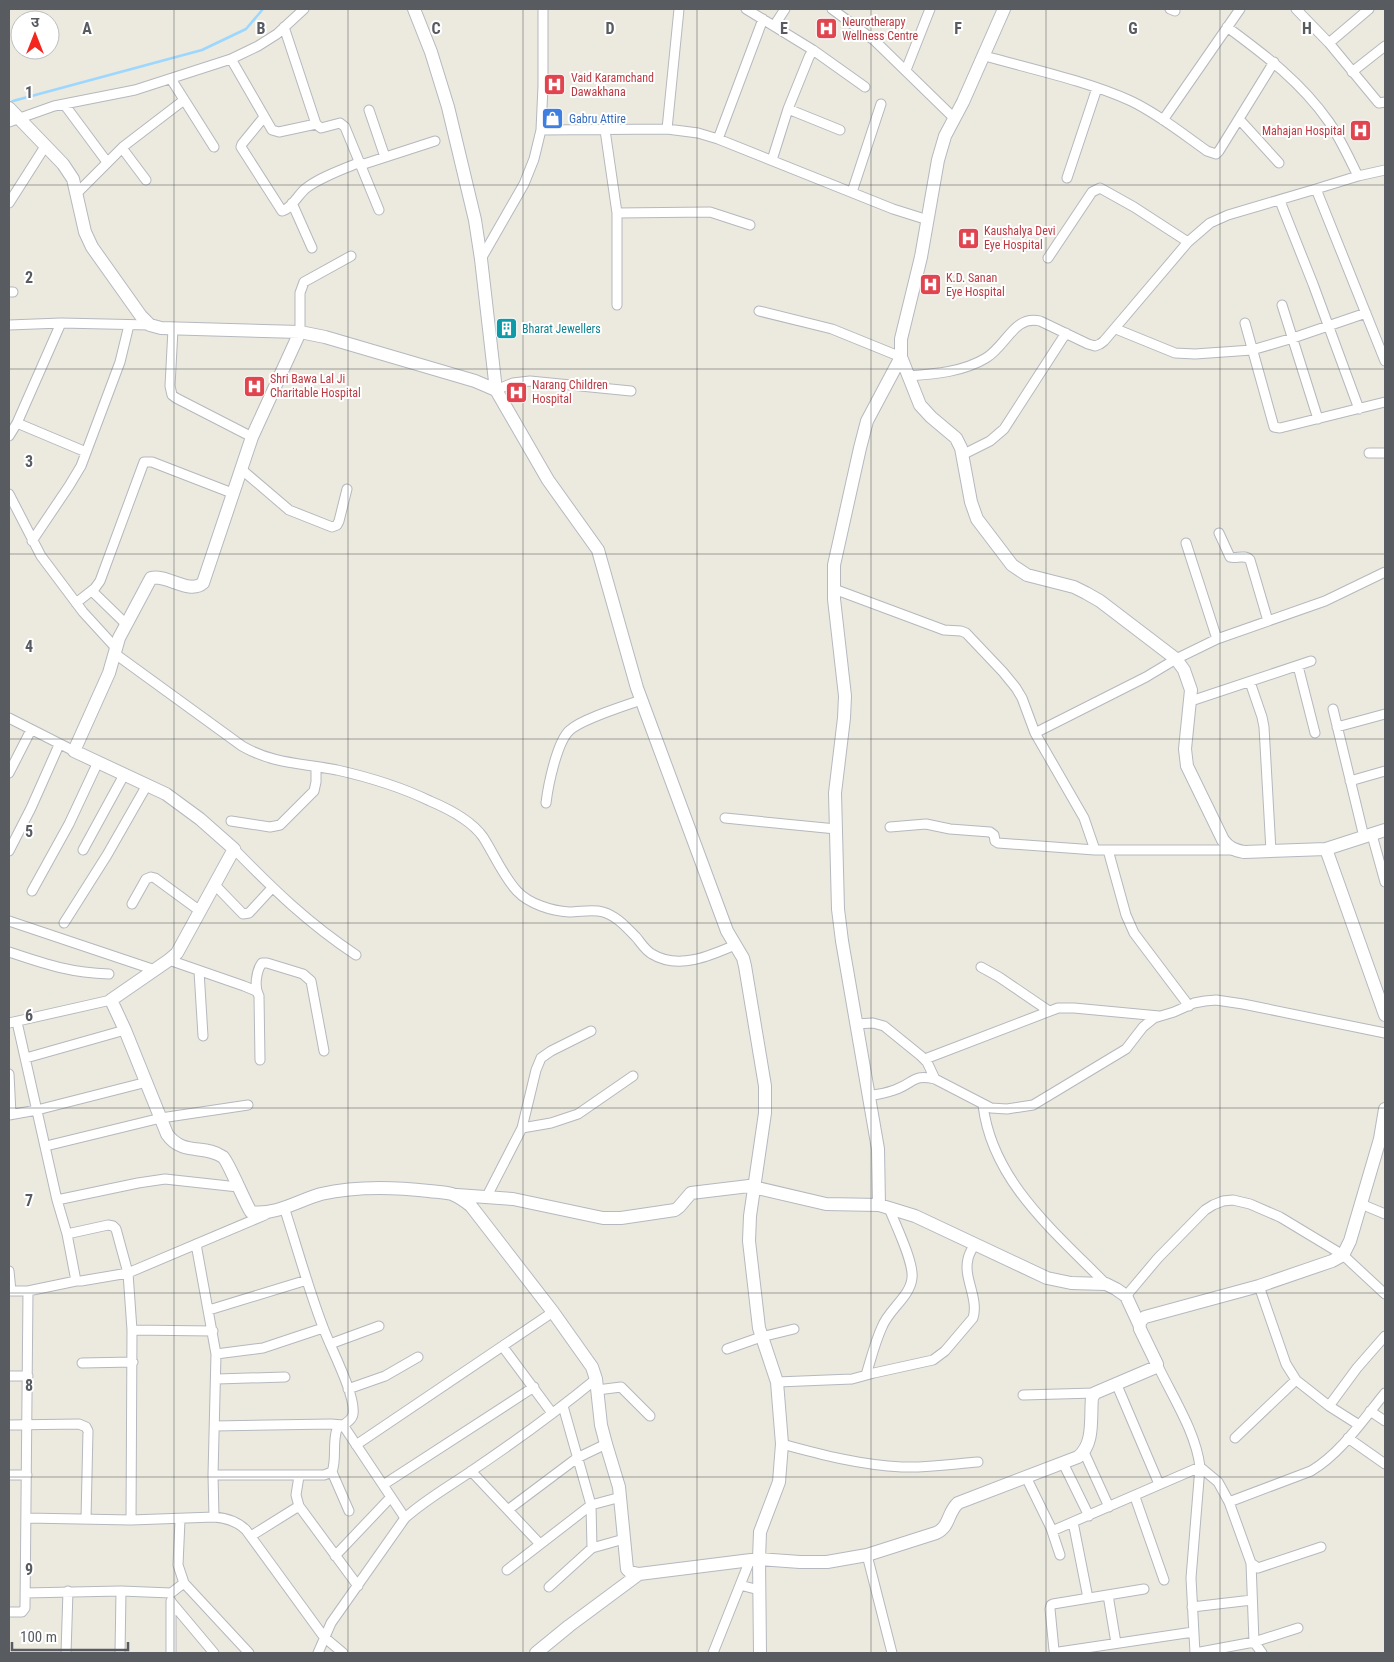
<svg xmlns="http://www.w3.org/2000/svg" width="1394" height="1662" viewBox="0 0 1394 1662" font-family="'Roboto Condensed','Noto Sans Devanagari',sans-serif">
<rect width="100%" height="100%" fill="#ece9de"/>
<g fill="none" stroke-linecap="round" stroke-linejoin="round">
<path stroke="#9cd7ff" stroke-width="2.5" d="M9,103L13,101L202,50L246,29L263,9"/>
<defs>
<path id="street" d="M746,9L813,50L865,87
M832,9L875,41L953,117
M1170,9L1175,11
M1296,9L1329,43L1377,101L1379,103L1385,102
M774,26L785,9
M284,27L316,124L321,128L340,123L345,127L379,210
M1227,27C1265,55 1301,82 1329,122C1340,138 1349,158 1358,176
M1329,43L1369,9
M985,56C1031,69 1087,81 1131,101C1158,114 1183,134 1207,151L1216,154L1219,151L1274,62
M231,59L272,130L279,132L316,124
M906,70L930,9
M1352,72L1385,46
M171,79L214,147
M64,104L107,162
M788,109L840,130
M369,110L385,157
M264,117L242,144L241,147L282,211C291,209 298,195 305,189C320,177 342,170 360,162
M1239,119L1279,163
M1163,120L1240,9
M9,122L54,106L135,90L231,59L258,46L277,34L304,9
M667,129L679,9
M541,130L667,129L698,133L718,139L893,209L928,220
M605,130L617,213V305
M718,139L763,19
M122,148L146,180
M772,160L788,109L809,57L813,50
M361,165L435,141
M1067,178L1097,88
M1316,189L1385,361
M852,192L881,104
M77,193L124,146L184,100
M1280,201L1313,284L1359,409
M9,203L46,145
M292,203L312,248
M617,213L710,212L750,225
M1048,258L1092,192L1100,188L1134,207L1188,242
M481,259L524,184L534,159L541,130L543,86V9
M9,292H13
M1282,305L1318,419
M759,311L832,329L901,357
M1245,323L1274,427L1280,428L1385,402
M9,325L61,323L150,325
M173,329L170,386L172,395L176,398L252,437
M1116,329L1175,353L1195,354L1252,350L1293,338L1366,313
M300,332V293L304,282L351,256
M908,376C935,374 963,372 986,358C1007,345 1014,315 1040,321L1088,344L1095,346L1100,344L1104,341L1188,242L1210,223L1228,215L1316,189L1358,176L1385,170
M496,390L513,383L530,381L631,391
M17,423L86,452
M9,436L17,423L61,323
M1369,453H1385
M962,455L990,441L1004,429L1066,333
M241,469L289,510L332,527L337,525L339,521L347,489
M9,494L41,556L83,612L115,647
M1219,533L1230,557C1236,559 1245,554 1250,560L1268,621
M32,541L69,486L81,466L120,362L129,325
M1186,543L1217,639
M834,589L944,630L961,631L966,633L1003,672L1016,688L1022,698L1035,733L1084,818L1095,850
M92,591L126,624
M76,603L95,588L100,581L144,462H152L232,493
M114,653L242,746C273,764 302,763 337,770C368,777 401,787 430,801C449,809 471,820 483,837C494,854 503,876 517,891C529,904 552,911 569,912C581,912 592,909 603,912C617,916 627,928 636,937C641,943 645,950 652,954C678,970 710,956 735,945
M1298,666L1315,733
M1250,682L1262,717L1264,727L1271,851
M1191,701L1311,661
M1333,709L1364,837
M9,718L74,751
M1337,727L1385,714
M1035,733L1146,677L1176,659L1217,639L1325,601L1385,572
M9,773L31,730
M1350,781L1385,771
M546,803C548,786 557,741 570,730C582,719 624,706 641,700
M725,818L836,829
M231,821L270,827L280,825L314,791L316,782V767
M890,827L926,824L950,829L990,832L994,835L995,841L998,843L1095,850H1234
M1372,835L1385,882
M234,849C274,890 308,923 356,955
M83,850L124,775
M1108,850L1126,915L1134,933L1189,1006
M9,851L31,808L59,745
M214,884L243,914L249,913L272,888
M32,891L69,824L98,762
M132,904L146,879L151,877L155,878L200,911
M9,921L155,970
M64,923L107,855L147,785
M9,952C45,964 70,973 109,974
M169,960L244,986L256,991
M981,967L999,977L1049,1011
M199,971L203,1036
M17,1022L57,1200L67,1234L76,1281
M9,1023L111,1000
M856,1024L873,1023L884,1026L921,1056L927,1062L935,1079
M26,1058L125,1030
M925,1059L1058,1008H1074L1159,1016
M260,1060L259,996C254,988 256,971 262,963H267L303,974L311,981L324,1051
M9,1074L11,1114
M869,1096C878,1094 888,1093 897,1089C915,1082 913,1074 935,1079L991,1108L1007,1109L1033,1105L1126,1049L1143,1027L1154,1018L1174,1012L1194,1003L1205,1001L1216,1000L1243,1004L1385,1033
M983,1105C992,1181 1055,1232 1106,1284
M9,1115L37,1110L147,1082
M522,1128L551,1123L578,1114L633,1076
M46,1146L161,1118L248,1105
M487,1196L522,1128L536,1070L541,1058L551,1051L591,1031
M57,1200L138,1183L165,1179L238,1187
M1361,1204L1385,1214
M67,1234L108,1225L113,1226L116,1229L128,1273L132,1330L131,1520
M196,1244L216,1354L213,1475L214,1517
M9,1271L11,1291
M1259,1286L1286,1364L1296,1380L1329,1406L1359,1425
M9,1291H28L76,1281H81L128,1273L265,1215
M1126,1296L1158,1258L1205,1210L1213,1205L1223,1201L1233,1200L1250,1204L1280,1217L1343,1255L1385,1294
M209,1310L307,1280
M132,1330L213,1331
M330,1344L379,1326
M503,1347L552,1413
M727,1349L761,1337L794,1329
M216,1354L263,1348L323,1328
M82,1363L133,1362
M1157,1364C1172,1396 1196,1432 1200,1467L1191,1578L1195,1653
M866,1375C871,1359 875,1342 882,1327C889,1309 910,1297 912,1278C914,1262 895,1224 889,1208
M9,1376H28
M217,1379L285,1377
M777,1382L852,1379L874,1373L933,1360L945,1351L973,1318C979,1298 963,1278 968,1259C969,1253 972,1249 975,1244
M1116,1383L1159,1484
M348,1389L385,1376L418,1357
M597,1390L621,1387L650,1416
M1023,1395L1095,1393
M563,1406L591,1505L592,1548
M1329,1406L1357,1368L1385,1336
M1370,1411L1385,1421
M9,1425L79,1424L86,1427L88,1431L86,1519
M215,1426L331,1424L343,1425L405,1518
M1235,1438L1296,1380
M1348,1438L1385,1464
M782,1444C822,1455 861,1465 902,1467C928,1468 953,1464 978,1462
M356,1445L553,1312
M1084,1452L1109,1507
M1063,1463L1089,1516
M471,1471L540,1544
M332,1472L349,1511
M9,1475H27
M213,1475H324L332,1472C337,1458 332,1443 337,1429C343,1425 352,1421 353,1414C356,1395 330,1347 323,1327C308,1288 297,1247 284,1207
M299,1476L296,1495L299,1506L358,1586
M1026,1477L1051,1528L1060,1555
M383,1485L534,1387
M1135,1497L1164,1580
M1229,1502L1311,1471C1341,1453 1363,1420 1385,1393
M509,1509L577,1458L606,1444
M27,1518L131,1520L214,1517C227,1518 237,1521 246,1530L324,1637L343,1653
M180,1520L178,1565L184,1583L249,1653
M1073,1522L1088,1598
M1052,1531L1200,1467L1218,1482L1223,1491L1229,1502L1251,1563L1254,1642L1262,1653
M251,1536L299,1506
M867,1555L892,1653
M335,1556L391,1497
M1251,1563L1258,1568L1321,1547
M507,1570L591,1505L621,1497
M740,1585L759,1590
M549,1587L592,1548L624,1539
M1144,1589L1053,1604L1051,1605L1050,1609L1054,1650L1056,1652H1059L1193,1632
M25,1593L121,1591L171,1593L184,1583
M1108,1595L1116,1643
M172,1603L214,1653
M1192,1607L1252,1600
M9,1612H22L25,1608L28,1291
M66,1653L68,1591
M120,1653L121,1591
M171,1653V1601
M318,1653L331,1623L405,1518C425,1500 448,1487 470,1472C513,1443 556,1412 596,1379
M713,1653L750,1560
M1195,1653L1254,1642L1298,1628"/>
<path id="secondary" d="M414,9L431,52L448,107L475,220L481,259L496,390
M1004,9L963,102L945,136L938,160L921,257L901,339V357L920,405L931,417L956,438L961,448L971,502L977,519L1012,565L1027,575L1074,587L1086,593L1100,601L1176,659L1184,670L1191,690L1185,749L1187,766L1223,840C1229,848 1234,850 1244,852L1326,849
M9,108L63,164L73,179L85,232L92,247L141,316L150,325L161,328L300,332L325,337L475,381L496,390L548,480L598,550L637,688L727,931L743,958L745,966L765,1086V1113L750,1216L749,1241L759,1328L777,1382L782,1444L779,1482L760,1532L759,1559L760,1653
M300,332L252,437L203,583C189,595 167,574 151,578L119,638L109,673L74,751L166,794L200,819L234,849L177,953L169,960L111,1000L125,1030L167,1134C182,1156 205,1144 223,1157C228,1161 245,1203 251,1212C275,1216 299,1200 321,1194C356,1186 394,1187 429,1191C436,1192 444,1192 452,1194C459,1197 465,1201 471,1206L553,1312L592,1367L596,1379L601,1425L606,1444L619,1487L627,1569L630,1572L639,1574L759,1559L800,1562H827L867,1555L936,1533C950,1527 947,1513 958,1503L1078,1457C1095,1444 1090,1417 1092,1398L1095,1393L1156,1367L1157,1364L1140,1329C1139,1323 1140,1321 1145,1317L1259,1286L1332,1261L1343,1255L1350,1241L1380,1139L1385,1109
M1385,830L1326,849L1385,1015
M457,1195L513,1199L603,1218H621L675,1210L679,1207L691,1193L749,1186L826,1204L879,1205L889,1208L915,1216L1047,1278L1071,1283L1106,1284L1116,1289L1126,1296L1139,1324
M879,1205L878,1149L842,941L838,909L835,793L844,718L845,696L834,599V565L860,448L867,421L901,357
M536,1653L569,1626L639,1574"/>
</defs>
<use href="#street" stroke="#b5b8bd" stroke-width="11"/>
<use href="#secondary" stroke="#b5b9bf" stroke-width="14"/>
<use href="#street" stroke="#fff" stroke-width="9"/>
<use href="#secondary" stroke="#fff" stroke-width="12"/>
</g>
<path fill="none" stroke="#585c61" stroke-width="1" stroke-opacity="0.55" d="M174,9V1653M348,9V1653M523,9V1653M697,9V1653M871,9V1653M1046,9V1653M1220,9V1653M9,185H1385M9,369H1385M9,554H1385M9,739H1385M9,923H1385M9,1108H1385M9,1293H1385M9,1477H1385"/>
<defs>
<symbol id="hospital-square" viewBox="-11 -11 22 22"><rect x="-9" y="-9" width="18" height="18" rx="4" fill="#e0444e" stroke="#fff"/><path d="M-5-5h3v3.5h4V-5h3V5h-3V1.5h-4V5h-3Z" fill="#fff"/></symbol>
<symbol id="shop-square" viewBox="-11 -11 22 22"><rect x="-9" y="-9" width="18" height="18" rx="4" fill="#3f7fe0" stroke="#fff"/><path d="M-5-2.5h2.3a2.7 3.5 0 0 1 5.4 0H5L5.5 6h-11ZM-1.5-2.5h3a1.5 2.3 0 0 0-3 0Z" fill="#fff"/></symbol>
<symbol id="building-square" viewBox="-11 -11 22 22"><rect x="-9" y="-9" width="18" height="18" rx="4" fill="#0f9aa8" stroke="#fff"/><path d="M-4-6H4V6H1V3H-1V6H-4ZM-2.5-4.3h1.7v1.8h-1.7ZM.8-4.3h1.7v1.8H.8ZM-2.5-1h1.7V.8h-1.7ZM.8-1h1.7V.8H.8Z" fill="#fff"/></symbol>
</defs>
<g fill-rule="evenodd">
<use href="#hospital-square" x="814" y="16" width="25" height="25"/>
<use href="#hospital-square" x="542" y="72" width="25" height="25"/>
<use href="#shop-square" x="540" y="106" width="25" height="25"/>
<use href="#hospital-square" x="1348" y="118" width="25" height="25"/>
<use href="#hospital-square" x="956" y="226" width="25" height="25"/>
<use href="#hospital-square" x="918" y="272" width="25" height="25"/>
<use href="#building-square" x="494" y="316" width="25" height="25"/>
<use href="#hospital-square" x="242" y="374" width="25" height="25"/>
<use href="#hospital-square" x="504" y="380" width="25" height="25"/>
</g>
<g text-anchor="middle" dominant-baseline="central" stroke-width="4" stroke-linejoin="round" paint-order="stroke">
<g font-size="12" fill="#be3a42" stroke="#fff" text-anchor="start">
<text x="842" y="22">Neurotherapy<tspan x="842" dy="14">Wellness Centre</tspan></text>
<text x="571" y="78">Vaid Karamchand<tspan x="571" dy="14">Dawakhana</tspan></text>
<text x="1345" y="131" text-anchor="end">Mahajan Hospital</text>
<text x="984" y="231">Kaushalya Devi<tspan x="984" dy="14">Eye Hospital</tspan></text>
<text x="946" y="278">K.D. Sanan<tspan x="946" dy="14">Eye Hospital</tspan></text>
<text x="270" y="379">Shri Bawa Lal Ji<tspan x="270" dy="14">Charitable Hospital</tspan></text>
<text x="532" y="385">Narang Children<tspan x="532" dy="14">Hospital</tspan></text>
</g>
<g font-size="12" fill="#366cbe" stroke="#fff" text-anchor="start">
<text x="569" y="119">Gabru Attire</text>
</g>
<g font-size="12" fill="#0d838f" stroke="#fff" text-anchor="start">
<text x="522" y="329">Bharat Jewellers</text>
</g>
</g>
<g font-size="16" text-anchor="middle" font-weight="bold" fill="#585c61" stroke="#fff" stroke-width="4" stroke-linejoin="round" paint-order="stroke">
<text x="87" y="34">A</text>
<text x="261" y="34">B</text>
<text x="436" y="34">C</text>
<text x="610" y="34">D</text>
<text x="784" y="34">E</text>
<text x="958" y="34">F</text>
<text x="1133" y="34">G</text>
<text x="1307" y="34">H</text>
<text x="29" y="98">1</text>
<text x="29" y="283">2</text>
<text x="29" y="467">3</text>
<text x="29" y="652">4</text>
<text x="29" y="837">5</text>
<text x="29" y="1021">6</text>
<text x="29" y="1206">7</text>
<text x="29" y="1391">8</text>
<text x="29" y="1575">9</text>
</g>
<rect width="1394" height="1662" fill="none" stroke="#585c61" stroke-width="20"/>
<g transform="translate(35 35)"><circle r="24" fill="#ffffff" stroke="#bcbec0"/>
<path d="M0-4L9 19L0 12L-9 19Z" fill="#f3271e"/>
<text y="-8" font-size="14" font-weight="bold" text-anchor="middle" fill="#585c61">उ</text>
</g>
<path d="M12 1642v8h116v-8" fill="none" stroke="#585c61" stroke-width="2.5"/>
<text x="20" y="1642" font-size="15" fill="#585c61" stroke="#ffffff" stroke-width="4" paint-order="stroke">100 m</text>
</svg>
